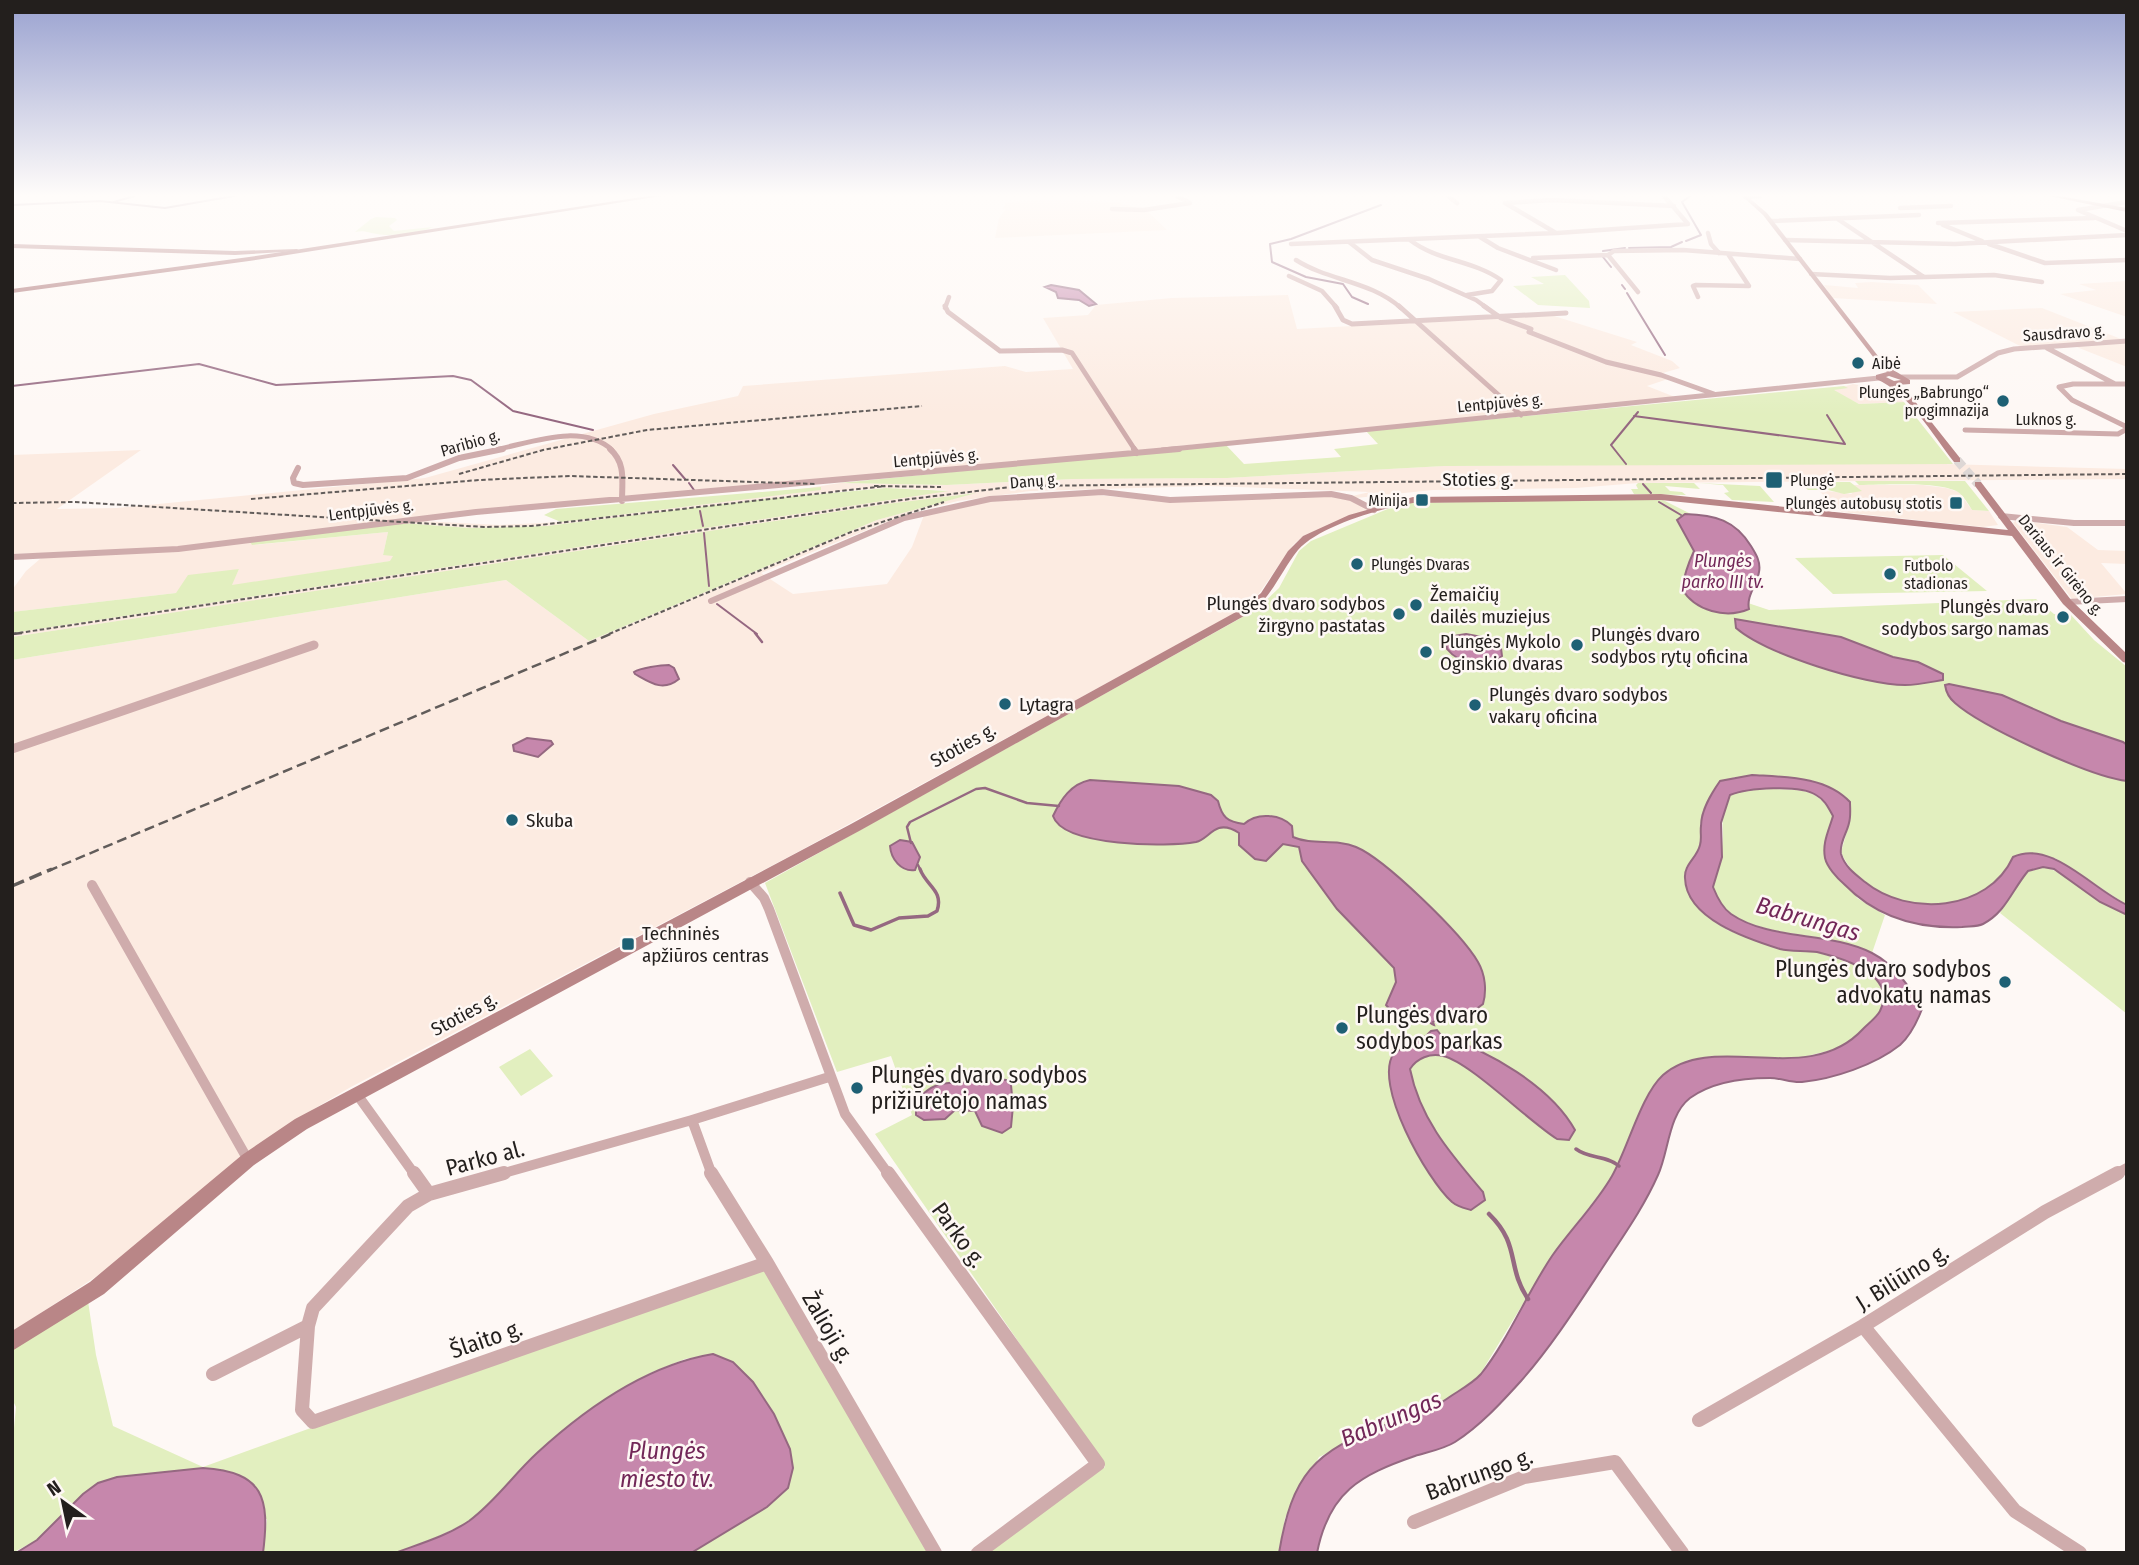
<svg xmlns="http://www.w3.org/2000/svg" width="2139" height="1565" viewBox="0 0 2139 1565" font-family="'Fira Sans Condensed',sans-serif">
<rect width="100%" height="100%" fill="#fef8f5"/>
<path fill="#fcebe1" d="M1058,200L1115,202L1146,210L1167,230L995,238L999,218L1006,209H1003L1006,202Z
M2127,281V317L2060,294L2096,290L2079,284Z
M1872,282L1918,285L1937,304L1832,298L1824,285L1858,288L1855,283Z
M1288,295L1297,329L1551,315L1637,342L1631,345L1672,361L1680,368L1663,373L1671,378L1647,386L1675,397L1038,460L393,519L390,525L253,545L388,532L383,555H394L391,561L231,586L239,569L176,593L12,612V590L26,571L47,553L12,554V455L141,450L57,509L117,508L425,478L654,414L738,396L743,386L1005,366L1026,372L1073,369L1043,318L1088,315L1096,305L1172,298Z
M2042,308L2121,339H2127V367L2069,344L2022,347L1953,312Z
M1853,384L1889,390L1904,402L1859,404L1832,390Z
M1909,463L2127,469V479L1638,483L1576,488L1433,490L1356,498L1352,496L1370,492L1209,486L1030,491L958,501L906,514L761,573L793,594L887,584L912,547L924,515L988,502L1087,494L1169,502L1282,496L1344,497L1369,509L1303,536L1293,545L1258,595L1237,612L792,855L349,1088L297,1119L103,1272L12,1332V660L506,580L589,641L877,520L974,493L12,637V633L949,490L886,488L844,491L547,526L470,528L402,523L422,521L499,525L561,522L713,503L840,483L947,485L1073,479L1227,478L1443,466Z
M1854,485H1923L1946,488L1959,492L1972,510L1989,511L1998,525L1983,527L1842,512L1818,490L1852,494L1850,491L1860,490Z
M2016,520L2067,527L2098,550L2127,551V564L2101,563L2127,594L2072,599L2013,523Z"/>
<path fill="#e2efbf" d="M376,217L395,218L397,220L389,226L394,231L433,227C420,233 392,237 377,234C368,233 365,230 355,232L371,219Z
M1565,275L1589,301L1590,308L1538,305L1513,286L1544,284L1531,277Z
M1844,386L1848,388L1834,390L1859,404L1904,402L1953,464L1444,466L1227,478L1073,479L947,485L840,483L1226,445L1244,464L1341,457L1334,449L1378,444L1366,431Z
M1855,481H1965L1989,511L1972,510C1969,505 1963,495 1958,492C1938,481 1885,485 1859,485Z
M1799,482H1850L1862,491L1844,494L1828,490H1808Z
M1638,483H1694L1700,489L1665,486L1670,491L1682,492L1686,495L1634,494L1631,489H1638L1636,485Z
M1698,483L1760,486L1774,502L1732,500L1724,493L1729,492L1723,485Z
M821,487V490L561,522L544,515L556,509Z
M886,488L949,491L12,633V612L176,593L188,575L239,569L232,585L390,561L393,556L383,555L388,532L252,545L250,542L402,523L470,528L547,526L766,499Z
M976,493L877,520L589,641L506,580L12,660V637L887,504Z
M1661,499L1691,514L1725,520L1740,531L1758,557L1759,572L1748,603L1769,610L2036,599L2054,614L2071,615L2094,640L2127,667V905L2055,858L2013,857C1982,924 1869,918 1841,852L1850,821L1843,794L1734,777L1700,824L1701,841L1698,853L1686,867L1727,930L1783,950L1816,952L1862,967L1876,977L1883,992L1880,1011L1848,1046L1791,1060L1730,1057L1687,1060L1643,1108L1612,1177L1552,1256L1479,1376L1436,1407L1380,1427L1319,1457L1285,1518L1279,1553H983L1105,1467L875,1134L912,1115L891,1056L837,1072L765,883L1257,609L1279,588L1299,551L1311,541L1402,503Z
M1943,555L1987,591L1833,594L1795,558Z
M1772,789C1802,790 1817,787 1833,816L1829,829L1857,898L1885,915L1872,953C1858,949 1845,943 1831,940C1797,932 1724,932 1714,889C1711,878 1720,859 1722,847C1725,825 1718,819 1730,795L1742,790Z
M2043,867C2060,868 2104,905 2127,915V1014L2000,913L2025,873Z
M530,1049L553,1076L521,1096L499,1067Z
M767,1263L930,1553H691L767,1507L774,1414L753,1382L733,1362L713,1354L685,1359L650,1373L621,1390L536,1453L492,1503L466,1523L437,1537L395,1553H263L267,1519L54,1525L37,1540L12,1553V1449L16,1407L12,1399V1350L88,1301L96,1355L113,1426L203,1467Z"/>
<path fill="#c687ac" stroke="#956881" stroke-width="2" d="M1051,285L1079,290L1096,304L1089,306L1079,300L1058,298L1056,292L1045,287Z
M1685,514C1715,515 1735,520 1751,546C1756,554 1761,562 1759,572C1757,585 1746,596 1749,609C1726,619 1695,611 1682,589C1684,575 1688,564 1694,551L1677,520Z
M1735,619L1841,637L1893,657L1918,662L1943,674V680C1931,682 1918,685 1905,685C1865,685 1766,654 1736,628Z
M1466,634L1487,638L1501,648L1502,656C1487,670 1459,664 1447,649L1446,642L1454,636Z
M669,665L674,668L679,679C663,692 651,683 635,674L634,672C640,668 661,665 669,665Z
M1949,684L2002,695L2061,721L2123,742L2127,745V781C2091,777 1982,727 1955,703C1949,698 1946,692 1945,685Z
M527,738L551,741L553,744L538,757L514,751L513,745Z
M1752,775C1785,777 1826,776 1850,802C1850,808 1851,816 1849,823C1847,833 1839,843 1841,854C1845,867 1855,874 1865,882C1908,917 1988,912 2013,857C2051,839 2092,889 2127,905V915L2100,902L2054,869L2043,867L2028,871C2012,890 2006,912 1983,924C1977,927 1969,926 1962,927C1917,929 1876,917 1844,884C1837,878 1827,867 1825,858C1822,843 1829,830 1833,816C1828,807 1825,800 1816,795C1800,784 1747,788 1730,795L1721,823L1722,857L1713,887C1717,897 1722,908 1731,914C1770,941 1829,931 1872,953C1895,965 1910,987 1922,1009C1917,1022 1910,1036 1900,1045C1875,1065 1833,1079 1802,1082C1791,1083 1781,1078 1770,1078C1743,1078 1712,1082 1690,1098C1668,1115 1669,1151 1658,1175C1643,1209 1621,1239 1601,1270C1576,1308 1551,1347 1521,1381C1501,1403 1480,1426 1455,1442C1444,1449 1428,1452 1415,1456C1360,1475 1329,1492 1317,1553H1279C1292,1475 1313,1451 1388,1424C1410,1416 1432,1410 1451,1396C1460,1390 1473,1383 1481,1374C1508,1340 1527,1293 1552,1256C1571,1229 1596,1204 1612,1176C1628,1148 1641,1095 1663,1075C1714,1030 1808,1089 1863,1029C1868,1024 1877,1017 1880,1011C1898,974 1842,958 1817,952C1805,950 1791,952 1780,949C1748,939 1686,919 1685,878C1684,864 1697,858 1700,845C1702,838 1700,833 1701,826C1701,810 1711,794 1720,781Z
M1090,780L1179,786L1211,795L1218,801C1222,817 1227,822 1244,824C1257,812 1280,814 1292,826L1293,837C1313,846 1335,838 1356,847C1385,859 1462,934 1478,962C1485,974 1487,990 1483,1004C1468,1018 1449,1012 1433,1022L1434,1025C1431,1024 1428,1021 1425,1019C1408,1012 1401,1023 1386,1005L1396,982L1394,968L1337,909L1302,861L1299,847L1283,844L1266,861L1255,859L1239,845V833C1233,829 1226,826 1219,828C1210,831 1205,840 1196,842C1169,847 1063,847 1053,816C1061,799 1071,784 1090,780Z
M900,840L912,842L920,857L915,870C901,872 891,859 890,846Z
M1437,1030L1441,1035C1488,1051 1550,1085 1575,1130L1569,1140L1557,1139C1528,1121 1470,1062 1443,1056C1430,1053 1417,1058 1410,1069C1420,1119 1450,1153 1483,1192L1485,1200L1471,1210C1464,1208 1458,1207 1452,1202C1427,1180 1372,1083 1394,1053L1426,1036L1431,1031Z
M982,1077L1006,1080L1011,1085L1013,1106L1011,1127L1002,1133L982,1126L975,1111L955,1110L945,1119L924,1120L916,1115V1101C943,1071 954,1091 982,1077Z
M713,1354L733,1362L753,1382L774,1414L790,1449L793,1468L788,1488L767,1507L691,1553H395C419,1544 447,1536 469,1521C496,1501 513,1475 537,1453C586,1408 647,1365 713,1354Z
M203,1468C264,1472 270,1498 263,1553H16L37,1540L83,1494L98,1483L117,1477Z"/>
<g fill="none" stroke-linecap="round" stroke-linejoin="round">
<path stroke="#956881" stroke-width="2" d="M114,202L134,196
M12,205L100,201L165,208L234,196
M1686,241L1701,235L1682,202L1690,196
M1629,248L1671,247L1682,242
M1603,251L1625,248
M1603,257L1611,267
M1622,285L1625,289
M1627,293L1665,355
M1368,304L1352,297L1343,284L1306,277L1272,262L1270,244L1291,239L1381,205
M12,386L199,364L276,385L453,376L471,380L513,411L593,430
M1634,416L1845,444L1827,415
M1626,464L1611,445L1638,412
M673,465L685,479
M689,483L694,490
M1643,484L1651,493
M1659,502L1681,515
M700,511L703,526
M704,533L709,586
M717,604L757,634"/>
<path stroke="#956881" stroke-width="2.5" d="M755,633L762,642
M911,843L907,827L910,822L976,789L985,788L1027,803L1059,806
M918,865L921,871"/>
<path stroke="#956881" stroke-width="3.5" d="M840,893L854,925L871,930L899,918L928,916L937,911C944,890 926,886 920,869
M1576,1149C1589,1159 1606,1155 1619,1166"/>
<path stroke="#956881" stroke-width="4.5" d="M1489,1214C1521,1245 1506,1266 1528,1299"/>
<path stroke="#ddd7d5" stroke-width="9" stroke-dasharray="9 4.5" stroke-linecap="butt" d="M1957,460L1978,484"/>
<path stroke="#cfacac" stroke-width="4.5" d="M1448,196L1457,203
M1745,197L1760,196
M2127,202L2078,210L2127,231
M1900,208L1951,206
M1112,209L1144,210L1190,203L1177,196
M1839,220L1924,277
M1771,221L1919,215
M1938,223L2094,218
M1943,225L1982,241
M1556,233L1505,203L1552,200L1674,206
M1708,233L1711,244L1719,253
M1480,237L1498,248L1556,270
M1410,240C1437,261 1473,260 1501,280L1492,291L1467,295
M1785,240L1955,244L2127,235
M1349,242L1372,260L1429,279L1476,300L1487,308
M1291,244L1557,233L1688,224L1664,196
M1989,244L2045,263L2127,260
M1608,255L1638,292
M1533,258L1608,255L1614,251L1683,250L1800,259
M1296,260C1329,281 1371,281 1401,308
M1811,274L1890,278L1994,275L2042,282
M1289,276L1322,291L1337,308
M1698,297L1693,286L1696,285L1749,286L1728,254
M945,308L949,297"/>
<path stroke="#cfacac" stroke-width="5" d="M945,306L948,312L1000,351L1062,350L1072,353L1135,450
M1335,306L1343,320L1352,324L1566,313
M1399,306L1521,415
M1484,306L1501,318L1531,329L1529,332L1606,362L1661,375L1714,394
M2047,348L2115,384
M1902,377H1957L1998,353L2014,349L2127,341
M2127,384H2073L2059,387L2072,400L2127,427
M1965,430L2118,434L2127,429
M494,450C531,443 581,422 612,450
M1162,450L1879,378"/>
<path stroke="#cfacac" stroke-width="6" d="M610,449C626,463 622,481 622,501
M1134,449L1137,453
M298,468L293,478L294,483L303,485L407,478L459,458L503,449
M2001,516L2074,523H2127
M12,557L178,549L476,512L1179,449
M711,601L904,518L990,499L1102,492L1170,500L1331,494L1351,498L1374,510
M2067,602L2127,599"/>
<path stroke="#cfacac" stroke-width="9" d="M12,749L314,645"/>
<path stroke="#cfacac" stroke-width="10" d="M750,882L764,898L769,909L845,1114L889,1175
M92,885L248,1160
M356,1093L415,1175
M692,1120L712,1175
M497,1175L692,1120L829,1077
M2114,1175L2127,1168"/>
<path stroke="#cfacac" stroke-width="14" d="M414,1173L429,1194
M711,1173L767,1263L935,1553
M888,1173L1098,1464L978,1553
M308,1326L302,1410L313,1422L767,1263
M1863,1326L2015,1511L2080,1553
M213,1374L308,1326L313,1308L408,1206L429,1194L504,1173
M1699,1420L1863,1326L2045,1212L2118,1173
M1414,1522L1524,1477L1615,1462L1682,1553"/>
<path fill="#b98687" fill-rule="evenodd" d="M1742,196H1747L1767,213L1885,365L1910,380V384L1897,385L1906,390L1960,458V462H1954C1933,435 1908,392 1876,379V375L1887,372L1881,367L1763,215ZM1889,376L1901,380L1894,381L1886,377Z
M1975,482H1981L2071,600L2127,654V663L2123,662L2063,604L2012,536L1661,500L1413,503C1382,508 1319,526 1298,550C1282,570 1273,594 1253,611L861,830L307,1129L254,1165L104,1294L12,1351V1331L90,1282L242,1155L295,1119L851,824L1245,607L1261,593L1288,551L1303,536L1349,515L1413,497L1661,494L2008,530L1975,486Z"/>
<path fill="#a76b6d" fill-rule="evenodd" d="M2049,196H2059L2127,208V212Z
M12,244L235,251L297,249L300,251L235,255L12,248Z"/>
<path fill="#9f5f62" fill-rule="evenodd" d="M648,196H661L249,261L12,293V289L249,257Z"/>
<path stroke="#615c5a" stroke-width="2" stroke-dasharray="4.5 2.5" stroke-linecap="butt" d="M459,474L543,450L647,430L922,406
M874,486L941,487
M251,499L479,480L570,476L815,484
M12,503L75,502L484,527L531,526L885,486
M12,634L902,500L1019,486L2127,474
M609,634L851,532L944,502"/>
<path stroke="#615c5a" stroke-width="2.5" stroke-dasharray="10 5" stroke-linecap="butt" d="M12,634L22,633
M48,871L613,633"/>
<path stroke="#615c5a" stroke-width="3.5" stroke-dasharray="13 6" stroke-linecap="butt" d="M12,886L52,869"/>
</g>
<linearGradient id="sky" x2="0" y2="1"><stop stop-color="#9aa2d0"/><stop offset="0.47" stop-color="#fffcfa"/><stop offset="1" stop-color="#fffcfa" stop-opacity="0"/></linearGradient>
<rect width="2139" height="415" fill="url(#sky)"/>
<g fill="#1e6074" stroke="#fef8f5" stroke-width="2.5">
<circle cx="1858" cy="363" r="7"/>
<circle cx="2003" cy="401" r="7"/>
<rect x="1765" y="471" width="18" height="18" rx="3.5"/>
<rect x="1415" y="493" width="14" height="14" rx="3.5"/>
<rect x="1949" y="496" width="14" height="14" rx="3.5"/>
<circle cx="1357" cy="564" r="7"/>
<circle cx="1890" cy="574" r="7"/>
<circle cx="1416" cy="605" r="7"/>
<circle cx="1399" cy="614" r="7"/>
<circle cx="2063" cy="617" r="7"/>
<circle cx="1577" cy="645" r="7"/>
<circle cx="1426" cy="652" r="7"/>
<circle cx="1005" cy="704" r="7"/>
<circle cx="1475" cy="705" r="7"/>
<circle cx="512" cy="820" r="7"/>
<rect x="621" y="937" width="14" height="14" rx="3.5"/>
<circle cx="2005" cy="982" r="7"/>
<circle cx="1342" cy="1028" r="7"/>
<circle cx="857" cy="1088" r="7"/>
</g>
<g text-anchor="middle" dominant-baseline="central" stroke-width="5" stroke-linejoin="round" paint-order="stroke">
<g font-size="16" fill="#231f1d" stroke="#fef8f5">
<text transform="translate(2064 333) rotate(-4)">Sausdravo g.</text>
<text transform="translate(1500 403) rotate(-5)">Lentpjūvės g.</text>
<text x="2046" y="419">Luknos g.</text>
<text transform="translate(470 443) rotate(-16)">Paribio g.</text>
<text transform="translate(936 458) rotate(-5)">Lentpjūvės g.</text>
<text transform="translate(1034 481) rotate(-5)">Danų g.</text>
<text transform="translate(371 510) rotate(-7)">Lentpjūvės g.</text>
<text transform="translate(2061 565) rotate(51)">Dariaus ir Girėno g.</text>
</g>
<g font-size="16" fill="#231f1d" stroke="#fef8f5" text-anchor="start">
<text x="1872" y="363">Aibė</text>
<text x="1989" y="392" text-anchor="end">Plungės „Babrungo“<tspan x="1989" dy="18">progimnazija</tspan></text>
<text x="1790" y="480">Plungė</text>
<text x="1408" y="500" text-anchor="end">Minija</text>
<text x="1942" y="503" text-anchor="end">Plungės autobusų stotis</text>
<text x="1371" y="564">Plungės Dvaras</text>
<text x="1904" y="565">Futbolo<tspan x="1904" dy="18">stadionas</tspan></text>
</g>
<g font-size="18" font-style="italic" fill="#722758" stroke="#fef8f5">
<text x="1723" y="561">Plungės<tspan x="1723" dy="21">parko III tv.</tspan></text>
</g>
<g font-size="19" fill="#231f1d" stroke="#fef8f5">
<text x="1478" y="479">Stoties g.</text>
<text transform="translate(963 745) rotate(-29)">Stoties g.</text>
<text transform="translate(464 1014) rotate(-28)">Stoties g.</text>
</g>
<g font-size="19" fill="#231f1d" stroke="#fef8f5" text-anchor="start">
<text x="1430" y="594">Žemaičių<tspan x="1430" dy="22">dailės muziejus</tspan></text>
<text x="1385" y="603" text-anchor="end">Plungės dvaro sodybos<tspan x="1385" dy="22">žirgyno pastatas</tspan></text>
<text x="2049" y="606" text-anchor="end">Plungės dvaro<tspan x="2049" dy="22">sodybos sargo namas</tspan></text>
<text x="1591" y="634">Plungės dvaro<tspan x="1591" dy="22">sodybos rytų oficina</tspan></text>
<text x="1440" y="641">Plungės Mykolo<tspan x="1440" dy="22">Oginskio dvaras</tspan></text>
<text x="1489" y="694">Plungės dvaro sodybos<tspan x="1489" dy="22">vakarų oficina</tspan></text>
<text x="1019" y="704">Lytagra</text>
<text x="526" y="820">Skuba</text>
<text x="642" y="933">Techninės<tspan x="642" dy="22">apžiūros centras</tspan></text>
</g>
<g font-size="23" fill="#231f1d" stroke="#fef8f5" text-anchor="start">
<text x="1991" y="969" text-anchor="end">Plungės dvaro sodybos<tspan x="1991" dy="26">advokatų namas</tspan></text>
<text x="1356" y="1015">Plungės dvaro<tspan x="1356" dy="26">sodybos parkas</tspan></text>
<text x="871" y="1075">Plungės dvaro sodybos<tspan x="871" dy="26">prižiūrėtojo namas</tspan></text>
</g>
<g font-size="23" fill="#231f1d" stroke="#fef8f5">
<text transform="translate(485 1158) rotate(-15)">Parko al.</text>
<text transform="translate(959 1235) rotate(54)">Parko g.</text>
<text transform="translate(1902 1277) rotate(-32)">J. Biliūno g.</text>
<text transform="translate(828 1327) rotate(60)">Žalioji g.</text>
<text transform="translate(486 1339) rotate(-19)">Šlaito g.</text>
<text transform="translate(1479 1474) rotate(-20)">Babrungo g.</text>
</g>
<g font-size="24" font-style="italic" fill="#722758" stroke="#fef8f5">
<text transform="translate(1808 919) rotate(16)">Babrungas</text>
<text transform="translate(1391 1419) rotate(-23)">Babrungas</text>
<text x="667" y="1451">Plungės<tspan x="667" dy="28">miesto tv.</tspan></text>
</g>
</g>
<rect width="2139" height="1565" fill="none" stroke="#231f1d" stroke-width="28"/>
<g transform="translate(63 1502) rotate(327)" stroke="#fef8f5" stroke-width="5" paint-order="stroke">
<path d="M0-5L12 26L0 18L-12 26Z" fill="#231f1d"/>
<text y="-10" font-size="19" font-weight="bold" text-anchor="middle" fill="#231f1d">N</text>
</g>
</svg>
